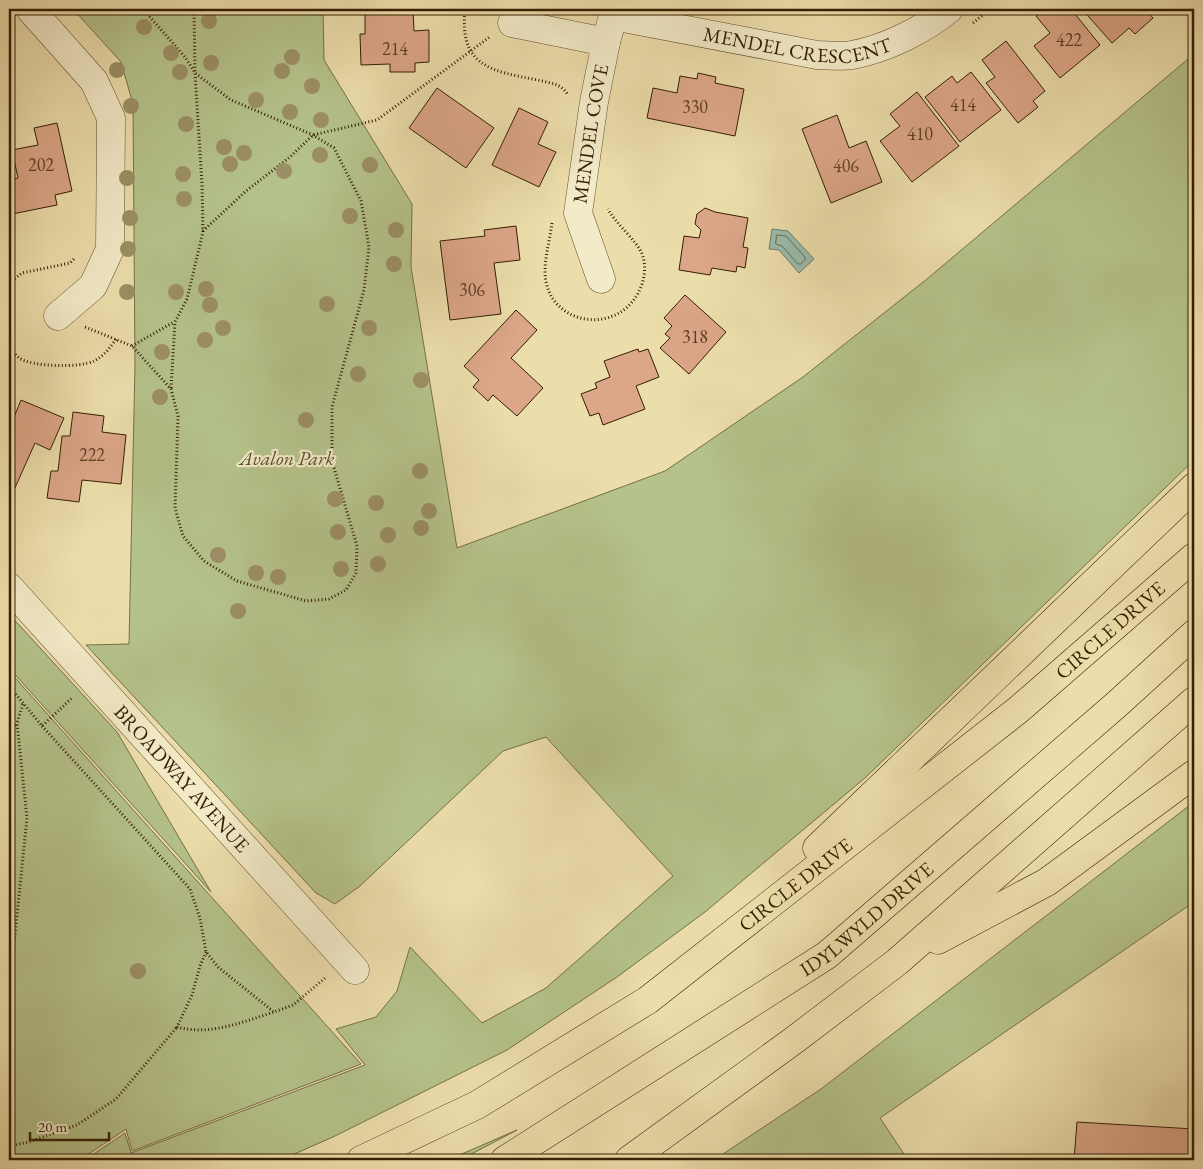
<svg xmlns="http://www.w3.org/2000/svg" width="1203" height="1169" viewBox="0 0 1203 1169" font-family="'EB Garamond',serif">
<rect width="100%" height="100%" fill="#ecdeab"/>
<filter id="stains"><feTurbulence type="fractalNoise" baseFrequency=".004" numOctaves="4"/><feColorMatrix values="0 0 0 0 .2 0 0 0 0 .09 0 0 0 0 .02 0 0 0 .5 -.17"/></filter>
<radialGradient id="worn" r=".72"><stop offset=".6" stop-color="#630" stop-opacity="0"/><stop offset="1" stop-color="#630" stop-opacity=".3"/></radialGradient>
<path fill="#b5c28b" stroke="#747047" d="M73,9H323L324,60L412,204L411,267L457,548L665,471L803,377L927,279L1194,54V460L865,778L705,912L617,977L507,1050L335,1136L281,1160H85L125,1133L131,1153L365,1065L336,1029L376,1017L397,991L410,947L482,1023L546,988L673,876L546,737L503,751L360,886L335,904L316,893L86,645L129,644L135,365L133,104L121,62Z
M9,614L117,732L211,892L9,668Z
M9,671L51,718L361,1064L132,1151L126,1129L81,1159L9,1160Z
M1194,802V902L880,1118L908,1160H714L821,1089Z
M517,1130L460,1160H448Z"/>
<path fill="#99bcab" stroke="#717d68" d="M772,229L788,231L814,259L799,273L779,250L769,249Z"/>
<g fill="none" stroke-linecap="round" stroke-linejoin="round">
<path stroke="#666d57" stroke-width="1" d="M777,235L786,236L805,257V260L801,264H798L782,246L776,244Z"/>
</g>
<path fill="#dca688" stroke="#341e03" d="M370,9H413L414,31L429,30V62L415,63V72H390V64L361,65L360,34H365V13H370Z
M1045,9H1071L1100,45L1060,78L1034,46L1050,33L1036,16Z
M1082,9H1145L1153,18L1135,34L1129,28L1112,43Z
M1006,41L1045,91L1033,101L1038,107L1018,123L986,83L995,77L982,60Z
M971,72L1001,110L960,142L925,97L952,76L957,83Z
M698,73L716,77L715,83L744,89L735,136L647,118L653,88L677,93L680,76L697,79Z
M437,88L494,128L466,168L409,128Z
M917,92L959,146L912,182L880,141L900,126L890,114Z
M519,108L548,122L538,144L556,152L539,187L492,165Z
M837,115L849,148L866,141L882,182L831,203L802,129Z
M57,123L72,191L55,195L57,205L12,214L9,198V180L18,178L12,150L38,145L34,128Z
M705,208L715,212L748,218L743,247L748,248L745,268L737,266L736,272L712,268L710,275L679,270L684,236L699,238L701,230L695,224L697,214Z
M516,226L520,260L494,263L501,314L450,320L440,241L485,236L484,230Z
M685,295L726,332L689,374L660,348L670,338L665,334L672,326L664,318Z
M516,310L537,330L511,358L543,388L517,416L493,395L488,401L473,387L479,380L464,366Z
M638,349L639,352L648,349L659,377L636,386L645,409L603,425L599,413L590,416L581,394L597,388L595,383L610,377L604,361Z
M21,400L64,418L50,450L35,443L14,490L9,487V421L12,422Z
M73,412L104,416L102,432L126,435L121,484L82,480L79,502L47,498L51,471H58L62,436H70Z
M1077,1122L1194,1129V1160H1074Z"/>
<g fill="none" stroke-linecap="round" stroke-linejoin="round">
<defs>
<g id="minor">
<path d="M30,9L94,81L111,118L110,249L93,286L58,316"/>
<path id="s1" d="M615,9L613,16L817,55C828,55 841,57 852,55C885,49 924,30 949,9"/>
<path d="M512,23L606,42"/>
<path id="s2" d="M601,279L578,213L594,102L606,42L613,16"/>
<path id="s3" d="M9,587L355,970"/>
</g>
<g id="highway">
<path d="M817,848L1194,487"/>
<path d="M938,940L1047,882L1194,774"/>
<path id="s4" d="M361,1160L477,1105L648,1000L1018,710L1194,557"/>
<path id="s5" d="M505,1160L827,955L1116,705L1194,634"/>
<path d="M629,1160L793,1041L897,962L1194,701"/>
</g>
</defs>
<use href="#minor" stroke="#624e2d" stroke-width="29"/>
<use href="#highway" stroke="#341e03" stroke-width="29"/>
<path stroke="#341e03" stroke-width="3" stroke-dasharray="1 2.5" stroke-linecap="butt" d="M465,9C459,66 490,71 538,80C549,83 561,83 568,95
M973,23L990,9
M552,223C550,239 545,256 545,272C546,328 624,338 642,284C645,275 646,264 642,254C637,241 615,223 608,209
M203,231L246,191L290,157L313,135L377,120L491,36
M9,283L22,273L70,263L74,259
M85,327L132,346L171,389L178,416L175,508L183,536L204,561L237,581L306,601L329,599L346,590L356,573L357,546L332,461V407L364,290L369,247L361,201L334,148L313,135L231,100L195,73L185,57L143,9
M9,346C12,350 15,355 19,358C32,367 80,368 94,361C104,356 110,348 116,339
M132,346L174,322
M171,388L175,322L187,299L203,232L202,184L195,73L194,9
M9,686L42,726L73,697
M42,726L190,889L200,918L206,952L218,967L274,1012L293,1005L325,978
M9,734L17,723
M206,952L200,966L192,995L177,1027C210,1036 242,1022 274,1012
M9,954L14,944L27,818L17,723L23,704
M9,1146L29,1142L77,1125L116,1099L177,1027"/>
<use href="#minor" stroke="#f3eac8" stroke-width="28"/>
<use href="#highway" stroke="#ecdeab" stroke-width="28"/>
</g>
<g fill="#9c8f65">
<circle cx="209" cy="21" r="8"/>
<circle cx="144" cy="27" r="8"/>
<circle cx="171" cy="53" r="8"/>
<circle cx="292" cy="57" r="8"/>
<circle cx="211" cy="63" r="8"/>
<circle cx="117" cy="70" r="8"/>
<circle cx="282" cy="71" r="8"/>
<circle cx="180" cy="72" r="8"/>
<circle cx="312" cy="86" r="8"/>
<circle cx="256" cy="100" r="8"/>
<circle cx="131" cy="106" r="8"/>
<circle cx="290" cy="112" r="8"/>
<circle cx="321" cy="120" r="8"/>
<circle cx="186" cy="124" r="8"/>
<circle cx="224" cy="147" r="8"/>
<circle cx="244" cy="153" r="8"/>
<circle cx="320" cy="155" r="8"/>
<circle cx="230" cy="164" r="8"/>
<circle cx="370" cy="165" r="8"/>
<circle cx="284" cy="171" r="8"/>
<circle cx="183" cy="174" r="8"/>
<circle cx="127" cy="178" r="8"/>
<circle cx="184" cy="199" r="8"/>
<circle cx="350" cy="216" r="8"/>
<circle cx="130" cy="218" r="8"/>
<circle cx="396" cy="230" r="8"/>
<circle cx="128" cy="249" r="8"/>
<circle cx="394" cy="264" r="8"/>
<circle cx="206" cy="289" r="8"/>
<circle cx="127" cy="292" r="8"/>
<circle cx="176" cy="292" r="8"/>
<circle cx="327" cy="304" r="8"/>
<circle cx="210" cy="305" r="8"/>
<circle cx="223" cy="328" r="8"/>
<circle cx="369" cy="328" r="8"/>
<circle cx="205" cy="340" r="8"/>
<circle cx="162" cy="352" r="8"/>
<circle cx="358" cy="374" r="8"/>
<circle cx="421" cy="380" r="8"/>
<circle cx="160" cy="397" r="8"/>
<circle cx="306" cy="420" r="8"/>
<circle cx="420" cy="471" r="8"/>
<circle cx="335" cy="499" r="8"/>
<circle cx="376" cy="503" r="8"/>
<circle cx="429" cy="511" r="8"/>
<circle cx="421" cy="528" r="8"/>
<circle cx="338" cy="532" r="8"/>
<circle cx="388" cy="535" r="8"/>
<circle cx="218" cy="555" r="8"/>
<circle cx="378" cy="564" r="8"/>
<circle cx="341" cy="569" r="8"/>
<circle cx="256" cy="573" r="8"/>
<circle cx="278" cy="577" r="8"/>
<circle cx="238" cy="611" r="8"/>
<circle cx="138" cy="971" r="8"/>
</g>
<g text-anchor="middle" dominant-baseline="central" stroke-width="4.5" stroke-linejoin="round" paint-order="stroke">
<g font-size="18" fill="#5e4024">
<text x="1069" y="39">422</text>
<text x="395" y="48">214</text>
<text x="963" y="104">414</text>
<text x="695" y="106">330</text>
<text x="920" y="133">410</text>
<text x="41" y="164">202</text>
<text x="846" y="165">406</text>
<text x="472" y="289">306</text>
<text x="695" y="336">318</text>
<text x="92" y="454">222</text>
</g>
<g font-size="20" fill="#341e03" stroke="#f3eac8">
<text stroke="none"><textPath href="#s1" startOffset="195">MENDEL CRESCENT</textPath></text>
<text stroke="none"><textPath href="#s2" startOffset="150">MENDEL COVE</textPath></text>
<text stroke="none"><textPath href="#s4" startOffset="921">CIRCLE DRIVE</textPath></text>
<text stroke="none"><textPath href="#s3" startOffset="258">BROADWAY AVENUE</textPath></text>
<text stroke="none"><textPath href="#s4" startOffset="516">CIRCLE DRIVE</textPath></text>
<text stroke="none"><textPath href="#s5" startOffset="435">IDYLWYLD DRIVE</textPath></text>
</g>
<g font-size="20" font-style="italic" fill="#5b4f2c" stroke="#f3eac8">
<text x="287" y="458">Avalon Park</text>
</g>
</g>
<rect width="1203" height="1169" fill="none" stroke="#ecdeab" stroke-width="30"/>
<rect x="10" y="10" width="1183" height="1149" fill="none" stroke="#341e03" stroke-width="2.5"/>
<rect x="15" y="15" width="1173" height="1139" fill="none" stroke="#341e03"/>
<path d="M30 1132v8h79v-8" fill="none" stroke="#341e03" stroke-width="2.5"/>
<text x="38" y="1132" font-size="15" fill="#341e03" stroke="#f3eac8" stroke-width="4" paint-order="stroke">20 m</text>
<rect width="100%" height="100%" filter="url(#stains)"/>
<rect width="100%" height="100%" fill="url(#worn)"/>
</svg>
